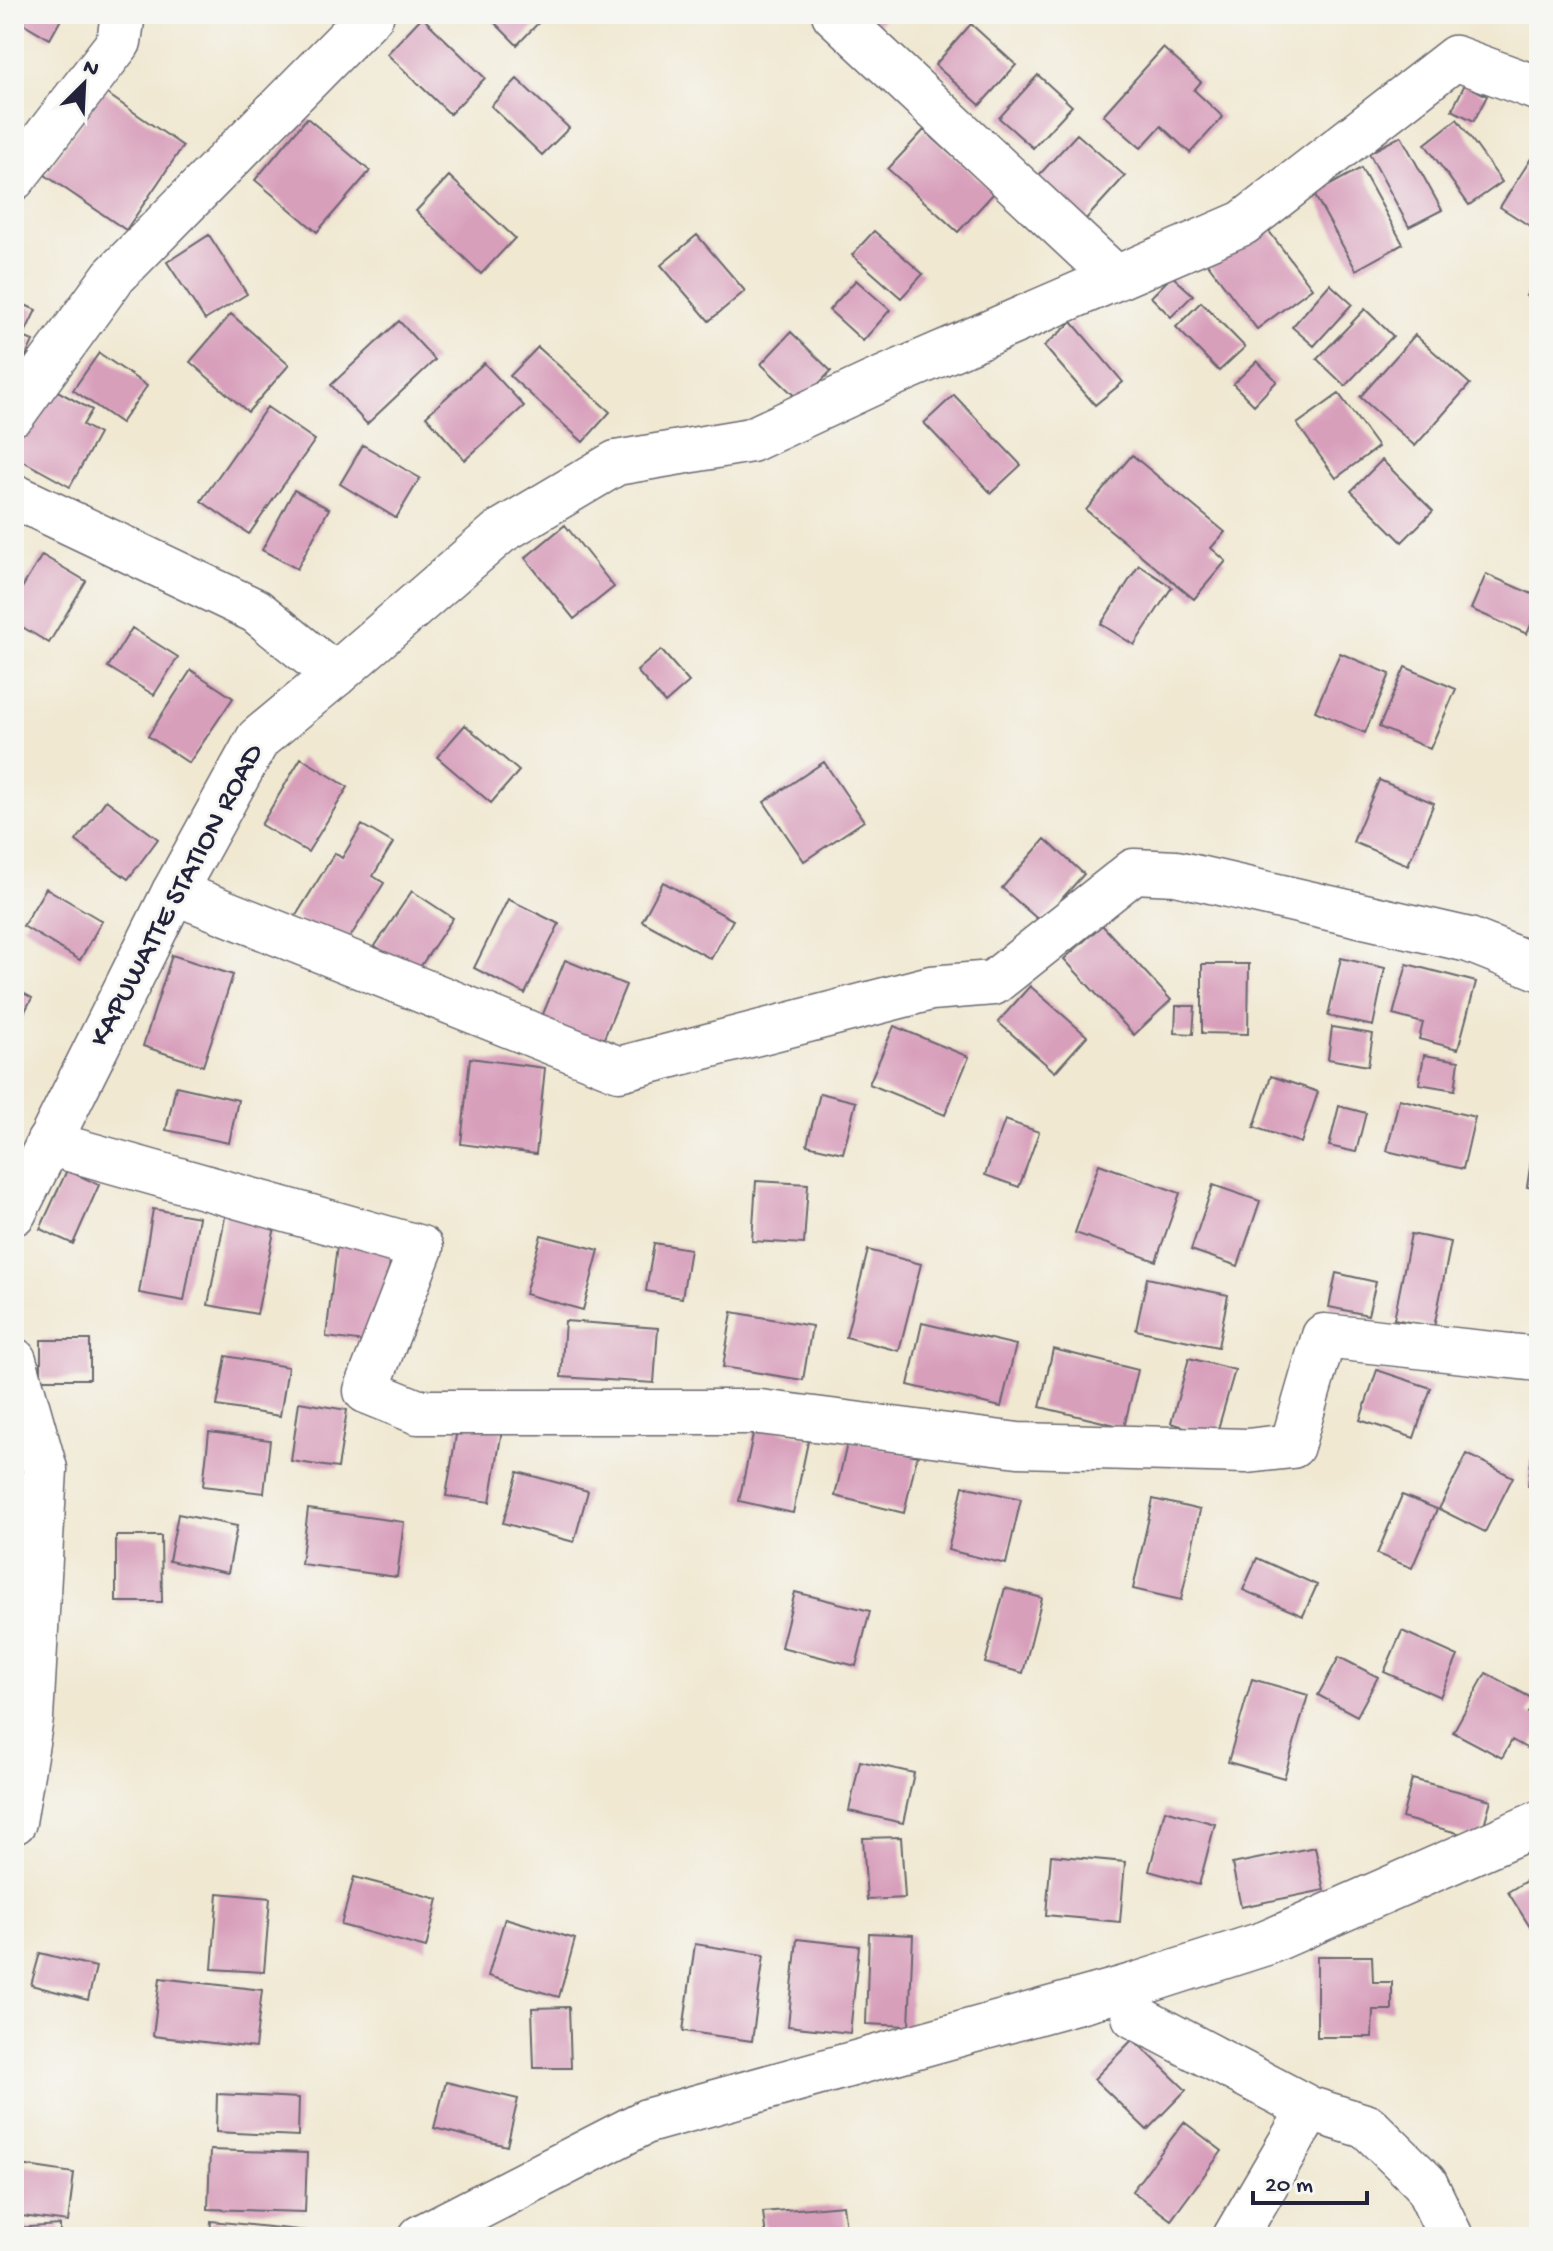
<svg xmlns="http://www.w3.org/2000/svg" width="1553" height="2251" viewBox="0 0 1553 2251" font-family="'Gochi Hand',sans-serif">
<rect width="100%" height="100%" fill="#f6f6f2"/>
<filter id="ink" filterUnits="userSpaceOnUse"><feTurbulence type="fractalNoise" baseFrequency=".0125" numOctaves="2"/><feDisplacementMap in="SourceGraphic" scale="16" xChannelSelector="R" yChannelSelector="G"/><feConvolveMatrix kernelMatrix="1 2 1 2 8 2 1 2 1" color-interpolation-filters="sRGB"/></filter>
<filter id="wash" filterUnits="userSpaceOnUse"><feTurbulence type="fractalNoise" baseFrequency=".006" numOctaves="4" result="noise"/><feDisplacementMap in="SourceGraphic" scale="32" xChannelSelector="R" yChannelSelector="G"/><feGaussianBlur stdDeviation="1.8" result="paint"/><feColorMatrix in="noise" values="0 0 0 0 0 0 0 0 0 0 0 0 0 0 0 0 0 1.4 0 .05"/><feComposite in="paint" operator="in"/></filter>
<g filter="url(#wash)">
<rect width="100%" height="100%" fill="#f0e8d1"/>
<g id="blocks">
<path fill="#d89fbb" d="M14,14H64L50,39L14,18Z
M486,14H547L517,45Z
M853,14H888L871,32Z
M422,17L485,78L450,114L387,54Z
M971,24L1016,65L980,105L935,65Z
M1163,48L1201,82L1194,90L1223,117L1190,153L1161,126L1141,148L1103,115Z
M1038,75L1072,106L1033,148L999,118Z
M517,79L569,128L542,155L491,106Z
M1465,84L1487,96L1474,121L1452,110Z
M103,91L183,146L126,230L45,175Z
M307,118L370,171L317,232L255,180Z
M1457,119L1502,182L1469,205L1425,144Z
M924,130L994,193L958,232L888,169Z
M1077,134L1125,176L1075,231L1027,188Z
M1401,136L1442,210L1409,227L1369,153Z
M1539,146V232L1500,207Z
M1361,168L1403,244L1356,270L1314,194Z
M449,176L515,238L481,274L416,211Z
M1262,222L1312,288L1257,329L1207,263Z
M874,231L923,274L901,298L852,255Z
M209,235L247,294L205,320L167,262Z
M697,235L745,291L709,321L661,265Z
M1539,274V304L1526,296Z
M1172,276L1193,295L1171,317L1151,297Z
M856,280L890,310L863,341L829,310Z
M1330,284L1352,304L1314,346L1292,327Z
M14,300L36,310L23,337L33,341L14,382Z
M1201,302L1245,347L1219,371L1176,327Z
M1365,309L1393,336L1345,386L1317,359Z
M231,314L289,365L248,412L190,362Z
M399,321L435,360L367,424L331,385Z
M1072,322L1123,382L1095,405L1044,346Z
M791,332L831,371L801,402L761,364Z
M1415,335L1470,384L1415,446L1360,397Z
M538,347L610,412L583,442L510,376Z
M99,353L147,386L121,423L73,390Z
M1257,361L1277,381L1254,405L1233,384Z
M484,363L524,406L465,460L426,416Z
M43,383L92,410L83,425L99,434L70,487L14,456V442Z
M1339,394L1378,447L1336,478L1297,424Z
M954,395L1021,465L991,493L924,423Z
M267,407L315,440L249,534L201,501Z
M363,445L420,478L396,518L340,484Z
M1132,455L1225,532L1211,548L1226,561L1194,599L1086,510Z
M1382,460L1433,511L1402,542L1351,491Z
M294,490L329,509L297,569L262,550Z
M565,525L614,587L574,619L525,558Z
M42,555L86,581L49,643L14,622V601Z
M1139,565L1172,587L1134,645L1101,624Z
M1486,574L1539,597V606L1527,634L1471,609Z
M132,628L178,657L154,695L108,667Z
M661,650L689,682L665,703L637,671Z
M1340,653L1390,674L1365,733L1315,711Z
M1405,667L1456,689L1430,749L1379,727Z
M191,670L233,698L189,763L148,736Z
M465,725L519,771L491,803L437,757Z
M301,758L348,787L308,852L261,825Z
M824,762L864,821L804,861L764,802Z
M1379,780L1434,803L1408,865L1353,842Z
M106,800L158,839L128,879L76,841Z
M362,825L393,843L373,876L384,883L344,947L295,917L335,853L342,858Z
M1045,839L1084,874L1041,922L1002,888Z
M663,882L733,920L711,959L642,921Z
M46,888L102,921L80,960L23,926Z
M412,891L453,918L416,973L375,946Z
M508,899L559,924L525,994L474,968Z
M1102,925L1171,1000L1134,1035L1064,959Z
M172,955L233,975L203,1066L143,1046Z
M1341,958L1385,968L1373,1026L1328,1016Z
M565,960L626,985L602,1043L541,1019Z
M1202,964H1249L1248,1034L1202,1033Z
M1407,964L1476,982L1458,1049L1419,1039L1423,1023L1393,1015Z
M1030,986L1087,1036L1055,1072L998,1022Z
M14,988L32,998L14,1032Z
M1176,1006H1195L1193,1034L1175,1033Z
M894,1026L969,1057L945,1115L869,1084Z
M1332,1027L1373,1034L1368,1066L1328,1059Z
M1424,1055L1459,1061L1455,1090L1419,1084Z
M470,1058L545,1068L536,1154L461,1144Z
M1271,1076L1318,1092L1301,1143L1254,1127Z
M176,1086L238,1100L229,1143L166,1130Z
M820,1093L856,1102L843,1153L807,1145Z
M1399,1099L1475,1117L1463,1169L1387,1151Z
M1339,1106L1366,1113L1356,1152L1329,1146Z
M1005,1120L1039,1132L1019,1187L985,1175Z
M1537,1122H1539V1189L1527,1187Z
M1099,1164L1180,1193L1156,1261L1075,1233Z
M67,1170L99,1185L73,1244L40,1229Z
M756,1181L808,1184L804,1244L752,1241Z
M1213,1185L1260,1201L1238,1266L1191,1250Z
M153,1209L199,1217L184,1301L139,1293Z
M226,1212L276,1222L257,1314L208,1305Z
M1411,1234L1451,1242L1434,1327L1394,1319Z
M541,1235L599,1250L583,1310L525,1294Z
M338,1237L392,1244L380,1344L326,1337Z
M654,1243L690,1249L682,1298L646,1291Z
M868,1250L921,1264L899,1351L846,1337Z
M1336,1273L1376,1282L1368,1315L1329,1307Z
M1147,1278L1228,1295L1218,1347L1136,1330Z
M732,1312L812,1326L803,1380L723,1367Z
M565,1321L658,1328L654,1383L561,1377Z
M922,1323L1016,1345L1001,1407L908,1385Z
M41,1340H90V1379H41Z
M1053,1349L1138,1370L1124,1427L1040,1407Z
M226,1356L288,1367L280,1416L217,1406Z
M1189,1358L1235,1370L1216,1436L1171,1423Z
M1377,1370L1431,1388L1414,1438L1360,1420Z
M299,1402L347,1410L338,1468L291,1461Z
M1537,1415H1539V1488L1528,1486Z
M458,1423L502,1430L490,1502L446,1496Z
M755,1425L809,1437L793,1513L739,1501Z
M209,1432L270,1440L264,1493L203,1486Z
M848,1439L917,1456L904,1513L835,1496Z
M1467,1454L1513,1477L1485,1532L1439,1509Z
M518,1472L588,1491L574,1542L503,1523Z
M14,1486L22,1487L16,1529H14Z
M963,1486L1021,1499L1006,1564L948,1550Z
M1402,1495L1437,1509L1412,1568L1377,1554Z
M1153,1499L1200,1510L1181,1600L1133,1589Z
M308,1509L404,1522L397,1577L301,1564Z
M178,1514L237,1526L228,1573L169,1561Z
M116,1536H161L162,1602H116Z
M1257,1558L1317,1585L1303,1616L1243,1590Z
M1005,1588L1042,1598L1023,1673L985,1663Z
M795,1592L870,1611L856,1666L781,1647Z
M1402,1631L1458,1656L1440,1697L1384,1672Z
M1339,1657L1378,1677L1357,1716L1318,1695Z
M1486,1673L1535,1700L1528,1713L1539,1718V1733L1530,1750L1512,1740L1502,1758L1453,1732Z
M1252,1679L1308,1695L1284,1778L1228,1762Z
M860,1761L914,1773L903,1823L849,1811Z
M1412,1779L1491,1800L1480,1839L1402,1818Z
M1165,1810L1215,1824L1199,1885L1149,1871Z
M901,1837L905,1898L867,1900L863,1838Z
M1315,1847L1324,1890L1241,1907L1232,1864Z
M1051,1855L1125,1862L1120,1922L1046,1915Z
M1539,1873V1932L1535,1935L1508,1892Z
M354,1877L438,1899L426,1948L341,1925Z
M218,1893L270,1898L264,1972L212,1969Z
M505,1918L575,1939L559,1997L488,1976Z
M869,1933L913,1935L909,2026L866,2024Z
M797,1939L859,1946L850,2033L788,2026Z
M695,1944L764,1955L752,2041L683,2031Z
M40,1953L96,1967L88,2000L31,1985Z
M1317,1956H1372L1373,1982H1392V2010H1373L1372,2037H1317Z
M160,1978L262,1990L255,2048L153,2036Z
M569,2007L571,2068H534L532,2008Z
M1133,2039L1186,2090L1147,2130L1094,2079Z
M446,2082L518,2099L507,2146L434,2128Z
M217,2094L299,2098L298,2136L216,2132Z
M1184,2122L1222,2151L1171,2220L1132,2191Z
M210,2150L307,2153L305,2212L208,2209Z
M14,2164L74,2173L68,2222L14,2215Z
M843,2205L847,2237H766L763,2212Z
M211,2221L317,2232L316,2237H210Z
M60,2225V2237H14V2228Z"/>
</g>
</g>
<g filter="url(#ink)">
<use href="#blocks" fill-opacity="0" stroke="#6a6770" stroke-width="2"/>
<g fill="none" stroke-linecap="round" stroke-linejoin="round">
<defs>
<path id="minor" d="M834,14L1116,278
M14,178L119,42L123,14
M14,413L113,277L372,14
M335,675L500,532L616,463L751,440L873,383L1243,223L1455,58L1539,89
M174,892L619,1069L931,988L993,983L1134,871L1176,873L1469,940L1539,968
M48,1143L421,1248L366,1391L418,1412H760L1018,1445L1247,1451L1292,1446L1324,1336L1539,1359
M1129,1987L1134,2016L1310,2109L1368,2127L1425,2183L1451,2237
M1235,2237L1310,2109"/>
<path id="tertiary" d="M14,496L256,611L335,675L258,739L174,892L14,1213
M14,1360L45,1469L31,1718L14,1822
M421,2237L647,2121L1129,1987L1266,1943L1539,1823"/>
</defs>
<use href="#minor" stroke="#6a6770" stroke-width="47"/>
<use href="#tertiary" stroke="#6a6770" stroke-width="47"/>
<use href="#minor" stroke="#fff" stroke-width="44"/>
<use href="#tertiary" stroke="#fff" stroke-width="44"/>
</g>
</g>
<g text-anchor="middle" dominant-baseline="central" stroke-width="6" stroke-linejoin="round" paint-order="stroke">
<g font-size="30" fill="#22223b" stroke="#f6f6f2">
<text transform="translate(178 896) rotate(-62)">KAPUWATTE STATION ROAD</text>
</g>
</g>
<rect width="1553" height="2251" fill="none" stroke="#f6f6f2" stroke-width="48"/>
<g transform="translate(84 84) rotate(24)" stroke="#f6f6f2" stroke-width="6" paint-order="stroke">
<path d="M0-6L14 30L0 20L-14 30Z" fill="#22223b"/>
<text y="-12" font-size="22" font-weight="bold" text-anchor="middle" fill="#22223b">N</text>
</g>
<path d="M1253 2191v12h114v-12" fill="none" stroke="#22223b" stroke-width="4"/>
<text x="1265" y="2191" font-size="24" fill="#22223b" stroke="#f6f6f2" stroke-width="6" paint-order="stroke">20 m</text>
</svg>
